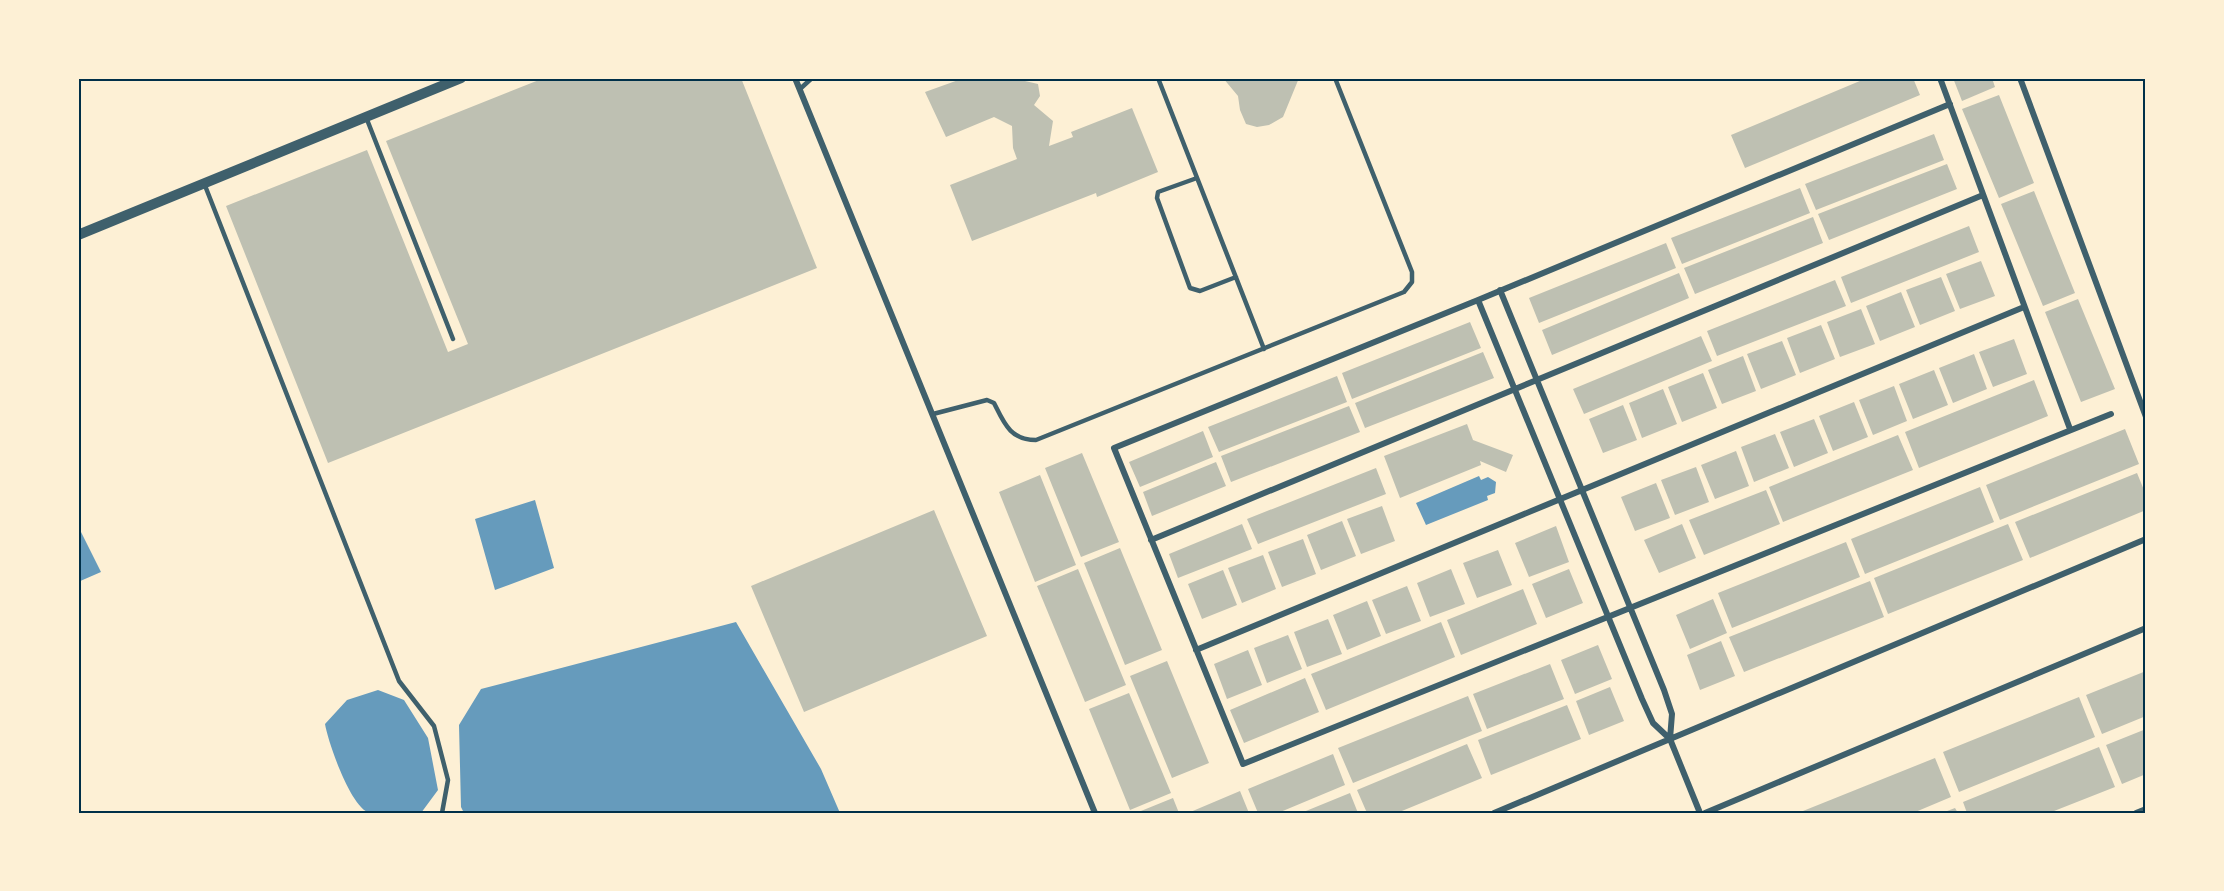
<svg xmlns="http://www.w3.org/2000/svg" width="2224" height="891" viewBox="0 0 2224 891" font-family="'Playfair Display',serif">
<rect width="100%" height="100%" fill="#fdf0d5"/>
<path fill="#669bbc" d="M1479,476L1481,480L1488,477L1496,482L1495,493L1487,496L1488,500L1426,525L1416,503Z
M535,500L554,568L495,590L475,519Z
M80,530L101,572L78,582V531Z
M736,622L821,769L840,813H464L461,807L459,725L481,689Z
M378,690L404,700L428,738L438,790L421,813C405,813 385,816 370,813C351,809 328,742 325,724L347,700Z"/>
<path fill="#bec0b2" d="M544,78H741L817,268L328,463L226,206L367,150L448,352L468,344L386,141Z
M964,78H1027L1025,81L1038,84L1040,96L1034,105L1053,121L1049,146L1073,137L1071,132L1132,108L1158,172L1097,197L1096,193L972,241L950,185L1017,159L1013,148L1012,126L994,117L946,137L925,92Z
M1223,78H1299L1283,117L1269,125L1257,127L1246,124L1240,110L1238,96Z
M1867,78H1913L1920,95L1745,168L1731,135Z
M1953,78H1992L1995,87L1962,101Z
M1999,95L2034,183L1999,198L1962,109Z
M1934,134L1944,160L1816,210L1805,184Z
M1947,164L1957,189L1829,240L1818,214Z
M1800,188L1810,213L1682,264L1671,238Z
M2034,191L2075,293L2043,306L2001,204Z
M1813,217L1823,243L1695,294L1684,268Z
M1969,226L1979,252L1851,303L1841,277Z
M1666,243L1676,268L1539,323L1529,298Z
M1981,261L1995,296L1960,309L1946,274Z
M1679,273L1689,298L1552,355L1542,330Z
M1941,277L1955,311L1920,325L1906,290Z
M1835,280L1846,306L1717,356L1707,331Z
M1901,292L1915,327L1880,341L1866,306Z
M2078,299L2115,389L2081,402L2045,312Z
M1861,309L1875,344L1840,357L1827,322Z
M1470,322L1481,348L1352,399L1342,373Z
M1821,325L1835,359L1800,373L1787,338Z
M1701,336L1712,361L1584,414L1573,389Z
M2014,339L2027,374L1993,387L1979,352Z
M1782,341L1796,375L1761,389L1747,354Z
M1483,352L1494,378L1365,428L1355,403Z
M1974,354L1987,389L1953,403L1939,368Z
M1743,356L1756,391L1722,404L1708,370Z
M1934,370L1948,405L1913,419L1899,384Z
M1703,373L1717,408L1682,422L1668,387Z
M1337,376L1347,402L1219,452L1208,427Z
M2034,380L2048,416L1919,468L1905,432Z
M1894,386L1907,421L1873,435L1859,400Z
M1663,389L1677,424L1642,438L1629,403Z
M1854,402L1868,437L1833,451L1819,416Z
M1623,405L1637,440L1603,453L1589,419Z
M1349,406L1360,432L1231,482L1221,456Z
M1814,419L1828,453L1794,467L1780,432Z
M1467,424L1473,440L1513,455L1506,472L1480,461L1481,465L1400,498L1384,456Z
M2125,429L2139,464L2000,520L1986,485Z
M1203,431L1213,457L1140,487L1129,462Z
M1775,434L1789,468L1754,482L1741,447Z
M1898,435L1913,470L1783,522L1769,487Z
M1736,451L1749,486L1715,499L1701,465Z
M1082,453L1119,542L1081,557L1045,468Z
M1216,462L1226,486L1152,516L1143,492Z
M1696,467L1709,502L1675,515L1661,480Z
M1376,468L1386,494L1258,544L1247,519Z
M2137,473L2146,495V510L2030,558L2015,522Z
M1040,475L1076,565L1035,582L999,492Z
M1656,483L1670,518L1635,531L1621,497Z
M1980,487L1994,522L1865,574L1851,539Z
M1766,490L1780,524L1704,555L1689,520Z
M1382,506L1395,541L1361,554L1347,519Z
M934,510L987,636L804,712L751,586Z
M1342,521L1356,556L1321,570L1307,535Z
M1242,524L1252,549L1178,578L1169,554Z
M1682,524L1696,558L1659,573L1644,540Z
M2008,524L2023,560L1888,614L1874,578Z
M1556,526L1569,562L1529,577L1515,543Z
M1303,539L1316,574L1282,587L1268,552Z
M1846,542L1860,577L1732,628L1718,593Z
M1120,548L1162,650L1125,665L1084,563Z
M1498,550L1512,585L1477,598L1463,563Z
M1263,555L1276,589L1242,603L1228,568Z
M1078,569L1126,685L1085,702L1037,586Z
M1451,569L1465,604L1430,617L1417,583Z
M1569,569L1583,603L1546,618L1532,584Z
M1223,570L1237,605L1202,619L1188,584Z
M1870,581L1884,617L1744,672L1729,637Z
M1407,586L1421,621L1386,634L1372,600Z
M1523,589L1537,624L1461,655L1447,620Z
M1713,599L1727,633L1690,649L1676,615Z
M1367,601L1381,636L1347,650L1333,615Z
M1328,619L1342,654L1307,667L1294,632Z
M1441,622L1455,657L1326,710L1311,674Z
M1288,635L1302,669L1267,683L1254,648Z
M1721,641L1735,676L1700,690L1687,655Z
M1598,645L1612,679L1575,694L1561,660Z
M1248,650L1262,685L1227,699L1214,664Z
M1167,661L1209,763L1172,778L1130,676Z
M1550,664L1564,699L1487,729L1473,694Z
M2146,671V716L2102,734L2086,695Z
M1305,678L1319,712L1244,743L1230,710Z
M1610,687L1624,721L1589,735L1576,701Z
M1129,693L1171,793L1130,810L1089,709Z
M1468,696L1482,731L1353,783L1338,748Z
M2079,697L2095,737L1959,792L1943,752Z
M1567,705L1581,739L1491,775L1478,740Z
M2146,729V774L2122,784L2106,745Z
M1467,744L1482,778L1397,813H1367L1357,790Z
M2099,747L2115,787L2049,813H1967L1963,802Z
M1333,754L1345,785L1278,813H1258L1248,789Z
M1935,758L1951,797L1913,813H1798Z
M1240,791L1249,813H1188Z
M1350,793L1358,813H1301Z
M1173,798L1179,813H1136Z
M1955,808L1958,813H1942Z"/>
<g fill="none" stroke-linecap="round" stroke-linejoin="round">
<path stroke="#3f606c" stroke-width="4.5" d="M1116,78H1127
M1158,78L1264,349
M800,89L812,78
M366,117L453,339
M1197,178L1158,192L1157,198L1190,288L1200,291L1236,277
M204,183L399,681L434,726L448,780L442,813
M933,414L987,400L994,403C1004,423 1010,440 1036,440L1404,292L1412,282V272L1335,78"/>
<path stroke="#3f606c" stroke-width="6" d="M795,78L1095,813
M1940,78L2070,429
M2020,78L2146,417
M1950,104L1478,300L1114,448L1243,764L2111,414
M1500,290L1664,690L1672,714L1670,739
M1478,300L1642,699L1653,723L1670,739L1700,813
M1151,540L1983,195
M1196,650L2024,307
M1494,813L2146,539
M1705,813L2146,628
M2136,813L2146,809"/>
<path stroke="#3f606c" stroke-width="10" d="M78,235L461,78"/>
</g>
<rect width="2224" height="891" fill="none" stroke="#fdf0d5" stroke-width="159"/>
<rect x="80" y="80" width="2064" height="732" fill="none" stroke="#003049" stroke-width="2"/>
</svg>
